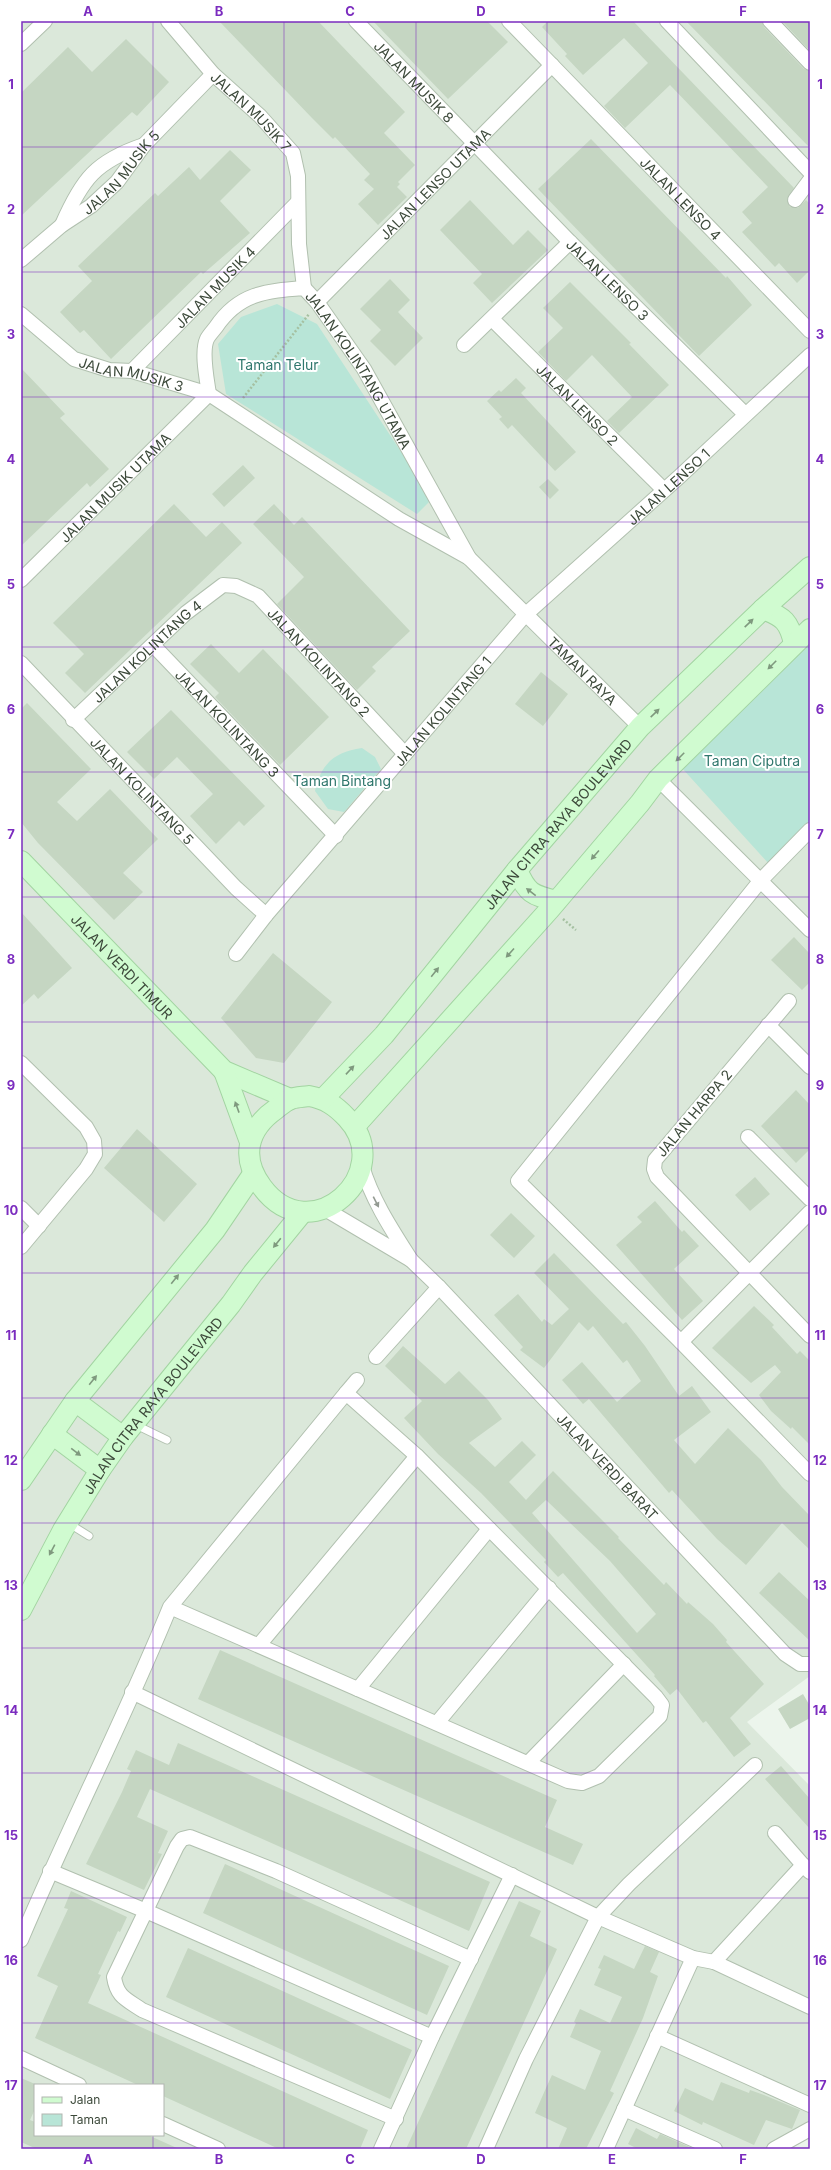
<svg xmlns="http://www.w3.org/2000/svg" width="831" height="2170" viewBox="0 0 831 2170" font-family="Inter,sans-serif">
<rect width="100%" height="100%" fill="#ecf5ec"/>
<path fill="#dbe8da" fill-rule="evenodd" d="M21,21H810V1676L747,1722L810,1786V2136L779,2149H21ZM35,2085H163V2135H35Z"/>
<path fill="#b8e5d7" d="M277,304L317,324L432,499L417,514L226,394L218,344L241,317Z
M810,628V826L770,865L671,756Z
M362,748L375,757L381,769L344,812L328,809L315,791C321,764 334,752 362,748Z"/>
<path fill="#c5d6c2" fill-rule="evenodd" d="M219,21H318L405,112L384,133L415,165L398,182L400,184L397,187L407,197L378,225L358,204L374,189L364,180L370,174L335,137L333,139L312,118Z
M373,21H487L508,42L448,99Z
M548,21H633L794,188L787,199L790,207L798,208L806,200L810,204V270L797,283L779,263L775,267L742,232L752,223L742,212L768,187L670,85L625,128L604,106L648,63L624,38L583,75L565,56L567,54L542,27Z
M686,21H762L764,27L804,69L810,71V148Z
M782,21H810V51Z
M126,39L169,82L137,116L132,112L21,216V93L68,47L92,72Z
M591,139L726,278L727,276L752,305L699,356L538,189Z
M230,150L251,170L220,201L250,233L203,274L201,272L111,359L84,330L80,333L60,312L92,281L78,266L155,193L158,196L189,167L200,180Z
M470,200L513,245L528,230L548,250L492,303L473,283L482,274L440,230Z
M390,279L410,300L398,312L423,338L395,366L370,341L381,330L360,309Z
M570,282L631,343L629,344L669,385L619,433L607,421L632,397L592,355L566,381L538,352L563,328L543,308Z
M21,368L65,414L60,418L109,469L90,487L87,483L21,546Z
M516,378L526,388L521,393L576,452L555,471L512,425L508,429L499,419L502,417L487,401L499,390L501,392Z
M243,465L255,478L224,507L212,494Z
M548,479L559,490L550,499L539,487Z
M174,504L206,537L222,522L242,543L85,693L65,673L84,654L53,623Z
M274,504L294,525L302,517L410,631L372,667L376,671L357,690L277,604L304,577L253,524Z
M211,644L239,673L263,649L329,717L280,765L215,697L219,693L190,664Z
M541,672L568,694L543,726L515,704Z
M27,703L91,769L57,802L77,821L110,789L158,839L123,873L143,892L114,920L38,843L21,822V709Z
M171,710L265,806L244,826L239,821L216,844L190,816L213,794L177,757L154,779L127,752Z
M21,912L72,968L38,999L34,994L21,1006Z
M794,937L810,954V982L802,990L771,960Z
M273,953L332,1002L284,1063L256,1058L221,1018Z
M796,1090L810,1105V1149L796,1163L761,1126Z
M137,1129L197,1184L164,1222L104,1168Z
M755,1177L770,1194L750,1211L735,1195Z
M655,1201L682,1232L684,1230L699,1246L674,1269L703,1301L682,1320L616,1245L642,1222L637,1217Z
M511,1213L535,1236L514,1258L490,1235Z
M554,1253L623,1324L626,1322L645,1346L679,1396L692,1386L711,1412L674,1440L695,1464L728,1428L761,1460L782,1487L810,1516V1550L782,1523L746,1565L717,1539L672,1490L669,1493L589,1399L583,1404L562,1380L582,1362L617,1402L641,1381L627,1360L623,1363L593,1326L588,1331L579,1322L544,1368L520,1350L523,1347L494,1315L518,1294L542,1322L544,1319L552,1325L569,1309L534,1273Z
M754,1306L774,1325L772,1327L797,1354L800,1351L810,1361V1445L792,1427L791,1429L771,1411L759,1395L781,1372L775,1365L751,1383L712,1348Z
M403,1346L445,1384L459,1371L488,1400L502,1419L469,1443L495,1467L522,1441L536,1455L509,1482L526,1500L553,1471L619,1537L618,1538L664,1585L666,1582L687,1604L688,1602L713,1624L727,1640L726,1642L764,1684L730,1718L751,1744L734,1757L706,1721L703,1723L677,1689L670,1695L654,1676L655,1675L563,1573L558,1577L544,1562L546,1560L481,1493L438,1454L404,1418L422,1401L385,1366ZM546,1500L610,1561L656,1614L637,1633L532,1513Z
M779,1572L810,1601V1641L759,1593Z
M220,1650L557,1800L545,1827L583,1844L573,1865L198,1699Z
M803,1694L810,1706V1718L790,1729L778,1709Z
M178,1743L490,1882L469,1931L150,1789L137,1817L168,1831L158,1853L162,1854L144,1890L86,1864L122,1792L131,1771L127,1769L136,1750L169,1765Z
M781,1766L810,1799V1829L765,1779Z
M225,1864L449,1966L427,2015L203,1913Z
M71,1891L127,1917L120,1932L118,1931L98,1974L101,1975L88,2003L368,2130L360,2149H279L163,2096V2085H138L35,2038L58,1986L37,1976L68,1909L64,1908Z
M519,1901L541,1911L530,1936L557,1949L530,2009L466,2149H406Z
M645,1946L659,1952L650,1972L658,1976L643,2018L610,2091L614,2093L586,2149H558L567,2128L535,2113L546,2088L552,2075L585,2090L601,2051L570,2037L576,2023L574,2022L580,2009L610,2023L622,1997L594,1985L601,1969L598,1968L604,1955L634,1969Z
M188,1948L412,2050L390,2099L166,1997Z
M21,2078L35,2084V2109L30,2120L35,2122V2135H148L179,2149H37L21,2142Z
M721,2082L749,2093L750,2090L764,2095L800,2110L792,2129L766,2120L754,2145L703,2122L702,2125L674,2111L685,2088L713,2101Z
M636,2128L657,2139L660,2134L694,2149H638L628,2144Z"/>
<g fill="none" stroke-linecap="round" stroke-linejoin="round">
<defs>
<path id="lane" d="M134,1424L167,1440
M68,1523L89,1536"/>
<g id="street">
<path id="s1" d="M168,21L213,74L260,116L293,153L298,176L299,244L304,288"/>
<path id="s2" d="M356,21L570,242L745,414"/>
<path id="s3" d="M509,21L810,331"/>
<path d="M667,21L810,172"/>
<path d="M770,21L810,63"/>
<path d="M21,44L45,21"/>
<path d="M795,200L810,180"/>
<path d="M62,225C82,179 96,161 144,145"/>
<path id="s4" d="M21,260L62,225L91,206L117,182L144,145L213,74"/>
<path id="s5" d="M317,302L552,65"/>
<path id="s6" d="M21,314L74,359L109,370L132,371L209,394L399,519L469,558L640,727"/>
<path id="s7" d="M492,319L664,490"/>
<path d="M464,345L570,242"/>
<path id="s8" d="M132,371L298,202"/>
<path id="s9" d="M209,394C207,380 201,352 207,339C209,335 213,331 216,327C239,293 266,291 304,288L317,302L364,369L469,558"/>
<path id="s10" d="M21,580L209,394"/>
<path id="s11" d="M153,645L336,836"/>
<path id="s12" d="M21,663L236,888L266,915"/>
<path id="s13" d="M73,720L186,613L223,585L236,586L258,596L405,754"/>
<path d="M658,779L810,930"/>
<path d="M810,830L761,880L518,1181L681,1342L810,1474"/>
<path id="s14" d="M236,954L266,915L525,615L679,477L810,355"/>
<path d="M789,1001L655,1160L654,1169L657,1177L810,1336"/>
<path d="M768,1025L810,1067"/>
<path d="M21,1063L86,1127L94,1141L95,1154L86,1169L21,1247"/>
<path d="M748,1137L810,1199"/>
<path d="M21,1208L39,1226"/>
<path d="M325,1209L411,1260C392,1230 372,1200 362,1166"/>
<path id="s15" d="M411,1260L439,1287L785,1654L800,1664H810"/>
<path d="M681,1342L810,1212"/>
<path d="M376,1357L439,1287"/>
<path d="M346,1393L357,1380"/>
<path d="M259,1645L417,1456"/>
<path d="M358,1689L489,1529"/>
<path d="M132,1692L598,1917L693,1958L714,1962L810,2007"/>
<path d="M437,1723L549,1588"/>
<path d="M528,1763L624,1664"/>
<path d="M775,1833L803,1865"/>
<path d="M50,1871L146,1911L432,2037"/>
<path d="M21,1940C68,1828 124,1720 170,1607L346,1393L417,1456L656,1697L662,1705L660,1716L599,1776L582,1783L568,1781L170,1607"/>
<path d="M714,1962L803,1865L810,1872"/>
<path d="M657,2036L810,2105"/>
<path d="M21,2058L79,2085"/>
<path d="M624,2109L715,2149"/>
<path d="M396,2119L142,2010C126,1999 117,1997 114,1977L177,1846L182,1839L190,1837L276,1871L471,1959"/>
<path d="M163,2124L218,2149"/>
<path d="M381,2149L432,2037L512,1875"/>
<path d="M486,2149L526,2059L598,1917L629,1884L755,1765"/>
<path d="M606,2149L693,1958"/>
<path d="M774,2149L810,2129"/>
</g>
<g id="secondary">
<path d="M763,609C784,617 789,622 794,643"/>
<path id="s16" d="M21,861L224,1071L290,1099"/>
<path d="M517,870C527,893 532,895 556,901"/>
<path d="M224,1071L250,1142"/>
<path d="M309,1096C325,1099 335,1105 347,1118C398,1172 311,1253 262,1187C241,1159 246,1130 276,1109C280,1106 285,1101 291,1099C296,1097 303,1097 309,1096Z"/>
<path id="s17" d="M323,1099L384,1035L517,870L640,727L763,609L810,567"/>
<path d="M355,1126L550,909L640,803L658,779L810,629"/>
<path d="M75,1401L123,1437"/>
<path d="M52,1434L100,1470"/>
<path d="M21,1480L75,1401L215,1230L253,1174"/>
<path id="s18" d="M21,1610L63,1530L100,1470L123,1437L231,1304L253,1273L302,1213"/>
</g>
</defs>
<use href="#lane" stroke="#b1c0af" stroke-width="9"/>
<use href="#street" stroke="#b1c0af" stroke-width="16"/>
<use href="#secondary" stroke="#a2d4a1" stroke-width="22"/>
<path stroke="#a5c0a1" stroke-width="2.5" stroke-dasharray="2 2" stroke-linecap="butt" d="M243,398L309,314
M563,919L576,930"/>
<use href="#lane" stroke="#fff" stroke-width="7"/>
<use href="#street" stroke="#fff" stroke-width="14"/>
<use href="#secondary" stroke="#d0fbd0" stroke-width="20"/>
</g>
<defs><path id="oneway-solid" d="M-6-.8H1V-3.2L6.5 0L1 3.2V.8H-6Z"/></defs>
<g fill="#7f997e">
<use href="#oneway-solid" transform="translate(749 623) rotate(-44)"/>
<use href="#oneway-solid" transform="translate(772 665) rotate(135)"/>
<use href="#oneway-solid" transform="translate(655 713) rotate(-44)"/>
<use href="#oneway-solid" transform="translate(680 757) rotate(135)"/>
<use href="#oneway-solid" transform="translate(595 855) rotate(131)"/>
<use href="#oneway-solid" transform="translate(531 892) rotate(-142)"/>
<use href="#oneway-solid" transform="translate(510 953) rotate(132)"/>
<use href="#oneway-solid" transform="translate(435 972) rotate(-51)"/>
<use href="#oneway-solid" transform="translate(350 1070) rotate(-47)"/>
<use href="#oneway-solid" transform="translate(237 1107) rotate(-110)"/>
<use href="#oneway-solid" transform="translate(277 1243) rotate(129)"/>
<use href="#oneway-solid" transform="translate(175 1279) rotate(-51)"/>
<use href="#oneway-solid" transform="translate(93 1380) rotate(-51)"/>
<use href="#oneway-solid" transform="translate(76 1452) rotate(37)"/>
<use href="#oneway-solid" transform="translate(52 1550) rotate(118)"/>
</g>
<use fill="#949b93" href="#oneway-solid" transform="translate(376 1202) rotate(63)"/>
<path fill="none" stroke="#7b2cbf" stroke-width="1" stroke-opacity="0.55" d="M153,21V2085M284,21V2149M416,21V2149M547,21V2149M678,21V2149M21,147H810M21,272H810M21,397H810M21,522H810M21,647H810M21,772H810M21,897H810M21,1022H810M21,1148H810M21,1273H810M21,1398H810M21,1523H810M21,1648H810M21,1773H810M21,1898H810M21,2023H810M153,2135V2149"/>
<g text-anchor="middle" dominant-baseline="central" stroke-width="4" stroke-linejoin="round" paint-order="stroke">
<g font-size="14" fill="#3c493a" stroke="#fff">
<text stroke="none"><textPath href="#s2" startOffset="84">JALAN MUSIK 8</textPath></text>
<text stroke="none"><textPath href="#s1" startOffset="123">JALAN MUSIK 7</textPath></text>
<text stroke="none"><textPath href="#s4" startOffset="134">JALAN MUSIK 5</textPath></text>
<text stroke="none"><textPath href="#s5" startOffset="167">JALAN LENSO UTAMA</textPath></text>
<text stroke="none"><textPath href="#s3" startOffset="247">JALAN LENSO 4</textPath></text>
<text stroke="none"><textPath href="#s2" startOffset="361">JALAN LENSO 3</textPath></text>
<text stroke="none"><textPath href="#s8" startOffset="118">JALAN MUSIK 4</textPath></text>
<text stroke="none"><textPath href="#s9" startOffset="270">JALAN KOLINTANG UTAMA</textPath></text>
<text stroke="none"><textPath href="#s6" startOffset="129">JALAN MUSIK 3</textPath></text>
<text stroke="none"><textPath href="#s7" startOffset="121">JALAN LENSO 2</textPath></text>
<text stroke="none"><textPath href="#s14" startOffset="638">JALAN LENSO 1</textPath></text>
<text stroke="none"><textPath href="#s10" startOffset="132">JALAN MUSIK UTAMA</textPath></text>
<text stroke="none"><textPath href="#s13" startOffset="101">JALAN KOLINTANG 4</textPath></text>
<text stroke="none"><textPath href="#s13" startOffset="329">JALAN KOLINTANG 2</textPath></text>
<text stroke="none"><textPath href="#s6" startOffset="677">TAMAN RAYA</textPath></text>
<text stroke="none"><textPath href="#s14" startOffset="319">JALAN KOLINTANG 1</textPath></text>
<text stroke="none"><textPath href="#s11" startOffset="108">JALAN KOLINTANG 3</textPath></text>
<text stroke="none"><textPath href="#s12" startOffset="176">JALAN KOLINTANG 5</textPath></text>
<text stroke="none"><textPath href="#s17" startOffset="362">JALAN CITRA RAYA BOULEVARD</textPath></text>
<text stroke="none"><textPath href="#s16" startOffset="146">JALAN VERDI TIMUR</textPath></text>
<text transform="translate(694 1113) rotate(-50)">JALAN HARPA 2</text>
<text stroke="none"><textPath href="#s18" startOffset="244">JALAN CITRA RAYA BOULEVARD</textPath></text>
<text stroke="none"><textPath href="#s15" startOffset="285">JALAN VERDI BARAT</textPath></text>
</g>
<g font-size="14" fill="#30776d" stroke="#fff">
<text x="278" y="364">Taman Telur</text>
<text x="752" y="760">Taman Ciputra</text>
<text x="342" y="780">Taman Bintang</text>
</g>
</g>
<rect width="831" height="2170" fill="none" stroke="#ffffff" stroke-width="44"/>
<rect x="34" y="2084" width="130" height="52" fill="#ffffff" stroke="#b1b6b0"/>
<rect x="42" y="2097" width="20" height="6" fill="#d0fbd0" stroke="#b1b6b0"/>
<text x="70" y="2104" font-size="12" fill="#3c493a">Jalan</text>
<rect x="42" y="2114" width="20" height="12" fill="#b8e5d7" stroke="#b1b6b0"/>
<text x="70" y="2124" font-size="12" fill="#3c493a">Taman</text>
<rect x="22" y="22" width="787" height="2126" fill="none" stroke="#7b2cbf" stroke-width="1.5"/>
<g font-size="13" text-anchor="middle" font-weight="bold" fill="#7b2cbf">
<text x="88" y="16">A</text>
<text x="219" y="16">B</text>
<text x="350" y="16">C</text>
<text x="481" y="16">D</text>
<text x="612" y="16">E</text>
<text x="743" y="16">F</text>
<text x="11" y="89">1</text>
<text x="820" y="89">1</text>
<text x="11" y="214">2</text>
<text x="820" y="214">2</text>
<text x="11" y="339">3</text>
<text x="820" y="339">3</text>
<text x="11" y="464">4</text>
<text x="820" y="464">4</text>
<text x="11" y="589">5</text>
<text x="820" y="589">5</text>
<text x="11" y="714">6</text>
<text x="820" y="714">6</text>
<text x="11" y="839">7</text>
<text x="820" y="839">7</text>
<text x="11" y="964">8</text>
<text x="820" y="964">8</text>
<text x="11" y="1090">9</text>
<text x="820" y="1090">9</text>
<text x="11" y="1215">10</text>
<text x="820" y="1215">10</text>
<text x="11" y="1340">11</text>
<text x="820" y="1340">11</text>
<text x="11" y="1465">12</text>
<text x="820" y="1465">12</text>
<text x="11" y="1590">13</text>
<text x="820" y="1590">13</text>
<text x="11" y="1715">14</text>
<text x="820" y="1715">14</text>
<text x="11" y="1840">15</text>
<text x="820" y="1840">15</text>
<text x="11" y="1965">16</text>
<text x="820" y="1965">16</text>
<text x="11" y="2090">17</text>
<text x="820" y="2090">17</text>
<text x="88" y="2164">A</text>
<text x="219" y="2164">B</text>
<text x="350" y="2164">C</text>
<text x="481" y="2164">D</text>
<text x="612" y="2164">E</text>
<text x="743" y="2164">F</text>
</g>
</svg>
